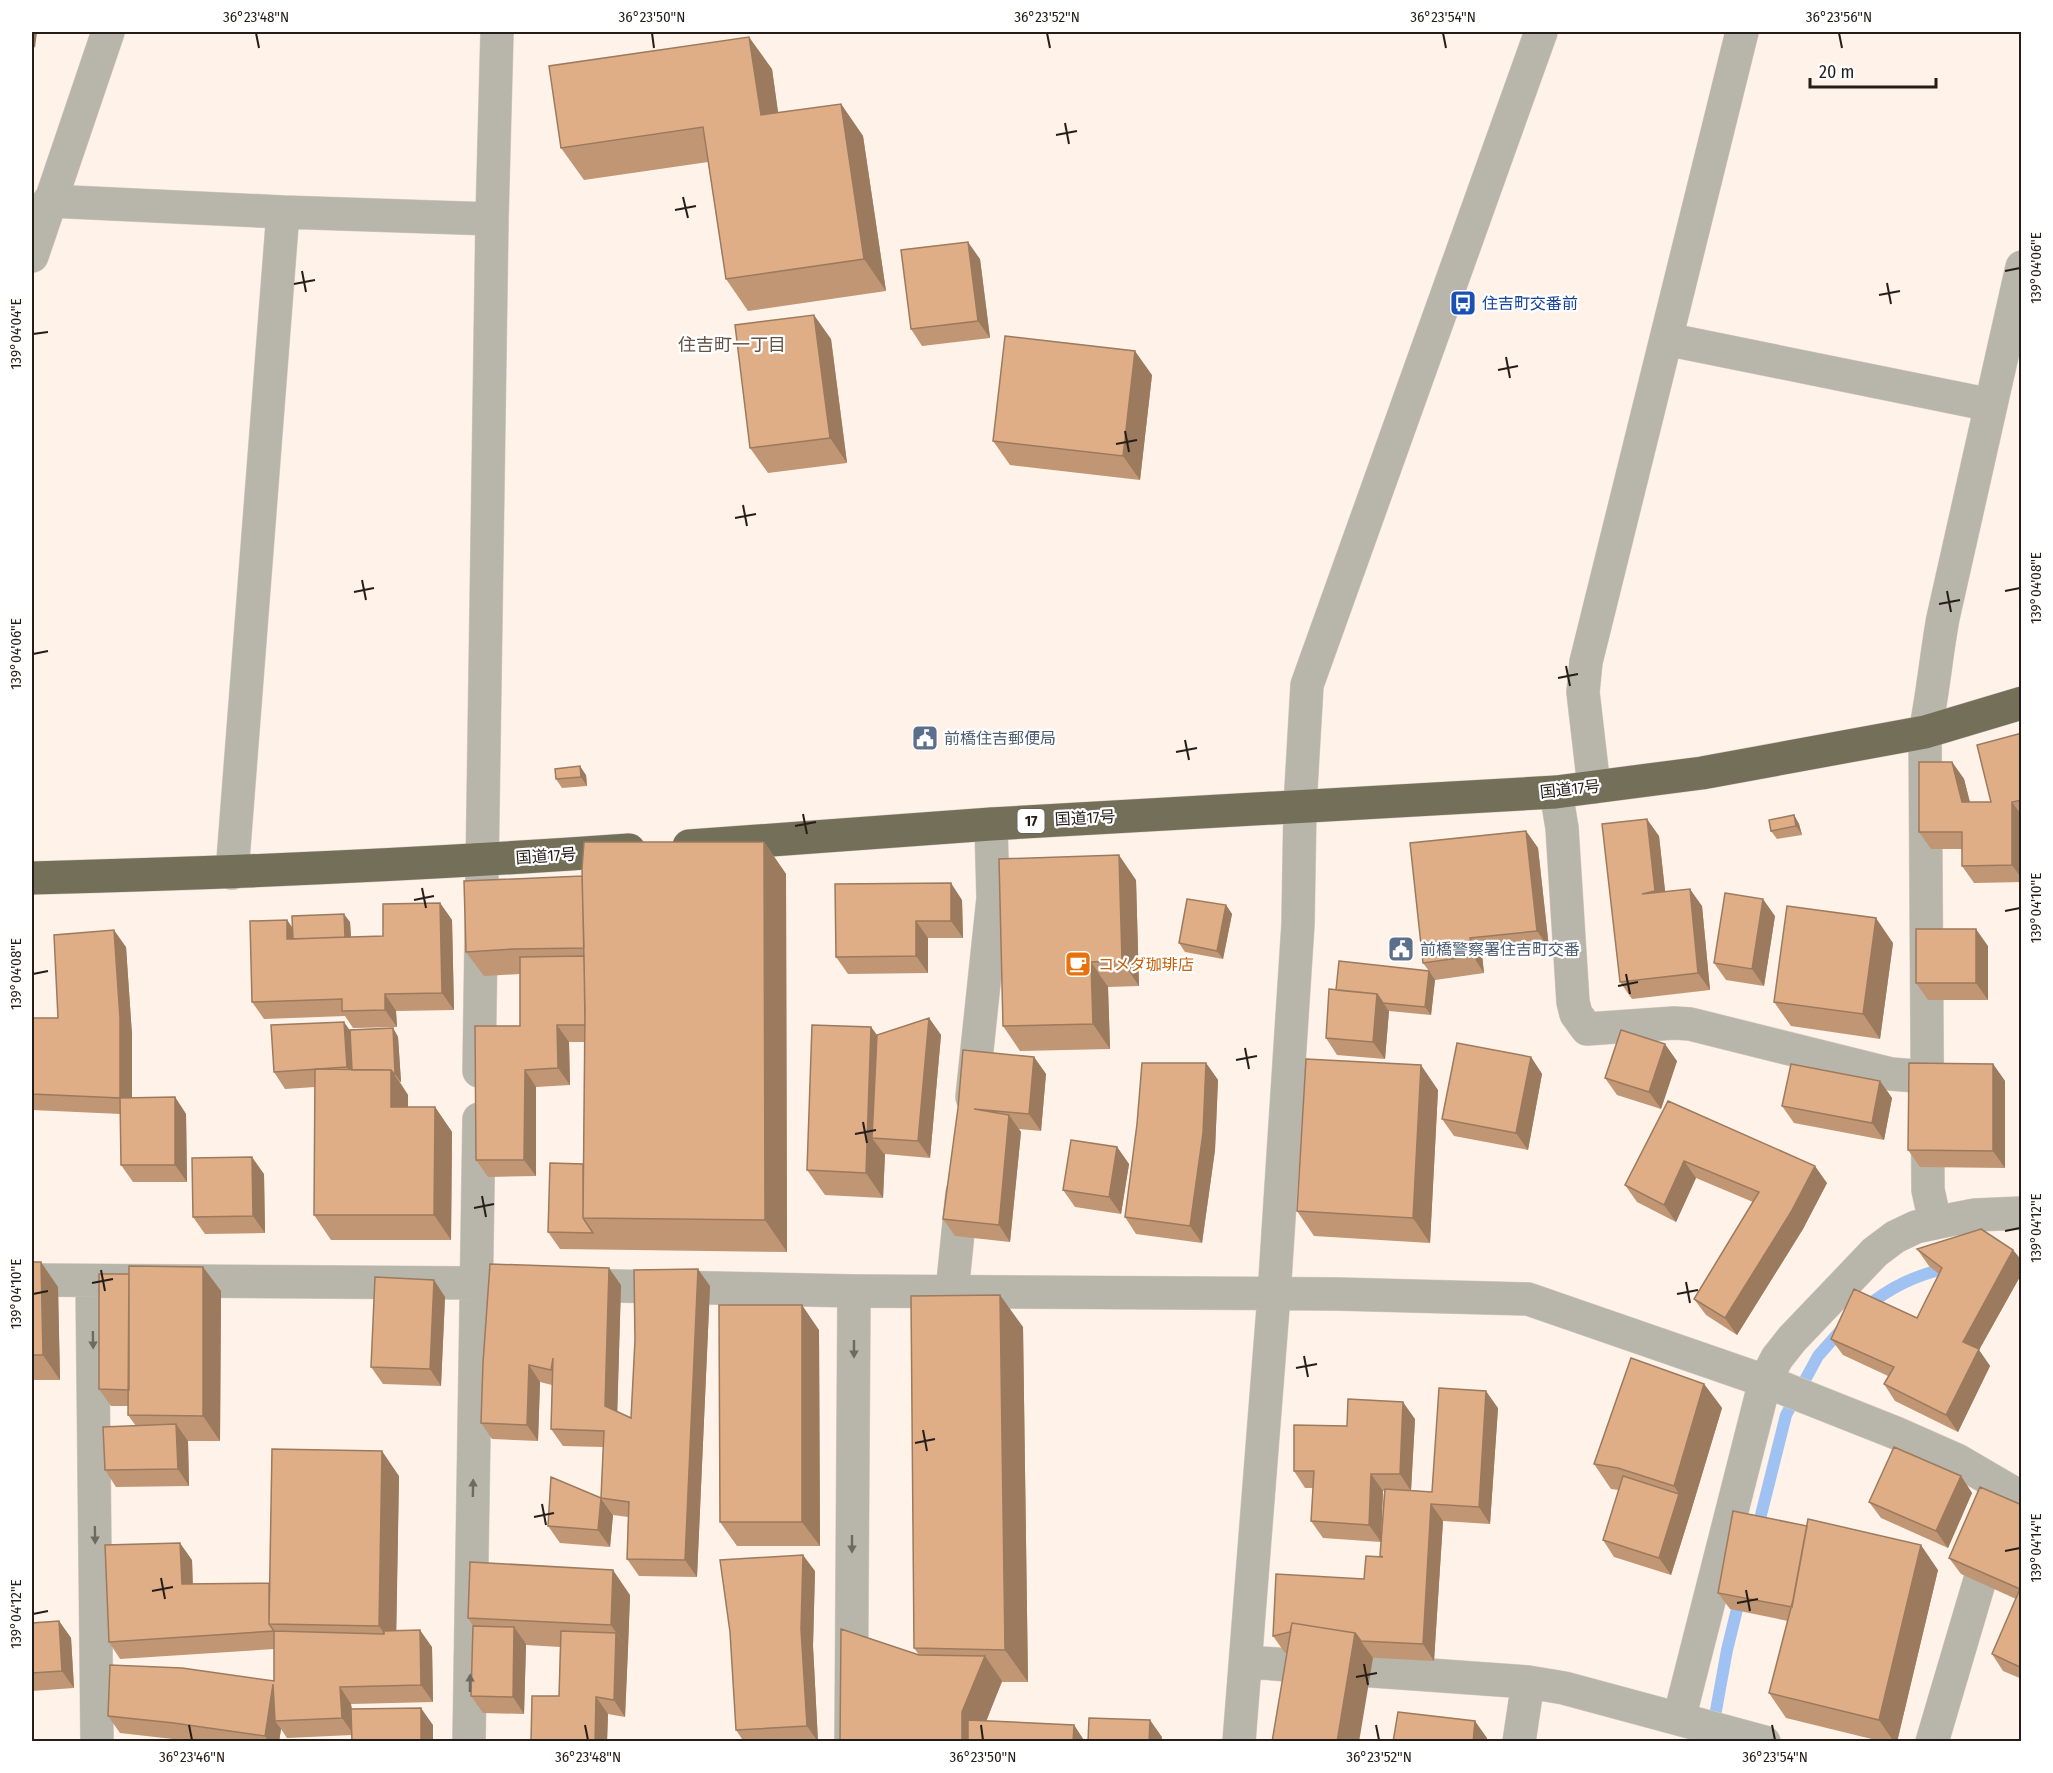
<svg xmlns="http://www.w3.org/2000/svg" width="2053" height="1773" viewBox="0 0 2053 1773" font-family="'Fira Sans Condensed','Noto Sans JP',sans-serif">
<rect width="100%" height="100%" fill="#fff2e8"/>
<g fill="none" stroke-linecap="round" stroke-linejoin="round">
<path stroke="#9fc2f2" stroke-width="12" d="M1864,1309C1891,1286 1915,1276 1949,1267
M1757,1531L1786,1415L1818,1356L1842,1329
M1713,1727L1727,1650L1740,1597"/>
<defs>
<path id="minor" d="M49,201L283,212L492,219
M32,256L108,32
M1666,339L1991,405
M1594,787L1583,692L1586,662L1742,32
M1556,792L1562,828L1573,1002L1576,1014L1587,1029L1674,1023L1690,1024L1891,1074L1928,1077
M232,873L283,212
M479,1071L492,219L497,32
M972,1097L993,898L991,824
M1935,1222L1928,1190L1925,732C1933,694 1936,656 1943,618L2022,267
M32,1280L477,1283L854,1291L1337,1294L1528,1299L1765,1381L1896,1433L1957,1460L2022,1498
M92,1281L97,1742
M952,1292L962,1193
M1247,1662L1528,1682L1564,1688L1764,1742
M1679,1719L1765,1381L1777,1358L1792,1339L1875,1252L1895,1237L1916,1227L1944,1221L1975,1215L2022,1213
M469,1742L479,1119
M851,1742L854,1291
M1239,1742L1274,1295L1298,924L1300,806L1307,685L1541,32
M1519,1742L1528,1682
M1932,1742L1992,1539"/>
<path id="highway" d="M689,846L991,824L1556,792L1702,773L1925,732L2022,703
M32,878C231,873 430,864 629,850"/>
</defs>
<use href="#minor" stroke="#dcd0c7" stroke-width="34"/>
<use href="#highway" stroke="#dcd0c7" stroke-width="34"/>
<use href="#minor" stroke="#b8b6ab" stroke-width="33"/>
<use href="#highway" stroke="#736f59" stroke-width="33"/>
</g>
<path fill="#c09674" d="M772,69L778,113L841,104L863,136L886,291L748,311L726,279L708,162L584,180L561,148Z
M980,259L990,338L922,346L911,329Z
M831,339L847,463L768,473L750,448Z
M1152,375L1140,480L1010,465L993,441Z
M2022,733V882L1974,883L1962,866V849H1931L1919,832L1952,762L1964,779L1970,802H1991Z
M586,775L587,786L562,788L556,779Z
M1794,815L1799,824L1802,835L1777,839L1771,831Z
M1526,831L1538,848L1549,948L1482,955L1484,973L1435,980L1431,1015L1389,1011L1385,1059L1337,1055L1326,1038L1336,990L1429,971L1423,963Z
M1659,836L1665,892L1702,906L1710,990L1632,999L1620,982Z
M764,842L786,874L787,1252L560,1249L548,1232L583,1164L585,1042H569L570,1085L536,1087V1176L488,1177L476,1160L520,1026V974L484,976L466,952L582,876Z
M1136,880L1139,986L1108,987L1110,1049L1020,1051L1003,1026Z
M962,900L963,938H928V973L848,974L836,957Z
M440,903L452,920L454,1010L396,1011L397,1027L353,1028L345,1016L264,1019L252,1002L287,920L293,929L350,922L351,937L383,936Z
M1226,905L1232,914L1223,959L1185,952L1179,943Z
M1775,916L1764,986L1726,980L1714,963Z
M1893,943L1880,1039L1791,1026L1774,1002Z
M1988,946V1000H1928L1916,983Z
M126,947L132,1035V1098L175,1097L186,1114L187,1182H133L121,1165V1114L32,1110V1018H58Z
M929,1018L941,1035L930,1158L885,1154L883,1198L825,1195L807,1170L871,1027L877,1035Z
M393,1028L398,1037L401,1082H400L408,1095V1107H435L452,1132L451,1240H331L314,1215L315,1087L285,1089L274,1072L350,1030Z
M1034,1057L1046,1074L1041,1131L1019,1129L1021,1132L1010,1242L955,1236L943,1219L958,1108Z
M1531,1057L1542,1074L1528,1150L1454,1136L1442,1119Z
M1677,1061L1661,1109L1617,1095L1605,1078Z
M1206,1063L1218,1080L1215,1150L1202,1243L1136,1234L1125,1217Z
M1993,1064L2005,1081V1168L1920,1167L1908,1150Z
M1880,1081L1892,1098L1884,1140L1794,1123L1782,1106Z
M1438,1090L1430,1243L1314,1236L1297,1211Z
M1668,1101L1827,1183L1803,1229L1737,1335L1706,1315L1694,1299L1753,1202L1696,1178L1676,1222L1637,1202L1625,1185Z
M1117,1147L1129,1164L1121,1214L1075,1207L1063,1190Z
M264,1174L265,1233L205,1234L193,1217Z
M1917,1249L2013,1250L2022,1261V1273L1979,1350L1990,1366L1958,1432L1895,1401L1884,1384L1888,1376L1843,1355L1831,1339L1917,1318L1939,1274L1929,1266Z
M32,1262L58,1287L60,1380H32Z
M203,1267L221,1291L220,1441H188L189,1486L116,1487L105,1470L136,1426L128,1415V1406H111L99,1389L129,1274Z
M434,1280L445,1297L441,1386L383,1384L371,1367Z
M621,1285L617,1412L631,1418L710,1286L697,1577L639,1576L627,1559L628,1517L613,1515L601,1498L603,1447L563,1446L551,1429L552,1385L540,1382L538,1441L492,1439L481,1423L483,1363Z
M1023,1327L1028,1682H1002L986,1721L1074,1725L1085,1742H840L919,1655L914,1648Z
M819,1330L820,1546H737L720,1522Z
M1704,1384L1722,1408L1691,1511L1671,1575L1614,1557L1603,1540L1619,1490L1611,1489L1594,1464Z
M1498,1408L1490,1524L1443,1521L1434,1661L1285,1653L1273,1636L1364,1579L1381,1557L1380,1556L1384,1491H1383L1381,1542L1323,1538L1311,1521L1313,1488H1305L1294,1471L1347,1426L1415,1419L1411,1490L1432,1492Z
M399,1476L396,1631L432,1647L433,1702L351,1704L352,1709L433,1725V1742H352V1735L287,1738L281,1729L279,1742H199L120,1733L108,1716L274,1681V1649L120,1659L109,1642L192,1560L193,1584L269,1583Z
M1961,1476L1972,1493L1948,1548L1881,1518L1869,1502Z
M2022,1505V1679L2003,1671L1992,1654L2016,1599L1961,1574L1949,1558Z
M613,1515L610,1547L560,1543L548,1526Z
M1938,1570L1897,1742H1884L1786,1718L1769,1693L1788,1621L1730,1609L1718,1593Z
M815,1571L813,1646L818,1742H744L736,1730L730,1632Z
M630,1595L625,1717L608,1714L607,1742H531L559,1696L560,1647L526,1645L524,1714L483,1713L471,1696L473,1626L468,1618Z
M59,1621L71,1638L74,1688L32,1691V1623Z"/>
<path fill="#9c7a5e" d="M32,32H37L35,48L32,43Z
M749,37L772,69L783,147L761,115Z
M841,104L863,136L886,291L864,259Z
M968,242L980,259L990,338L978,321Z
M814,315L831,339L847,463L830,438Z
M1135,351L1152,375L1140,480L1123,456Z
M1952,762L1964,779L1974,819L1962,802Z
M580,766L586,775L587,786L581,777Z
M2012,802L2022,816V879L2012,865Z
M1794,815L1799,824L1802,835L1796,826Z
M1647,819L1659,836L1667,908L1655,891Z
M1526,831L1538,848L1549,948L1537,931Z
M764,842L786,874L787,1252L765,1220Z
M1119,855L1136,880L1139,986L1122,961Z
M951,883L962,900L963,938L951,921Z
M1690,889L1702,906L1710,990L1698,973Z
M1763,899L1775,916L1764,986L1752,969Z
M440,903L452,920L454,1010L442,993Z
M1226,905L1232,914L1223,959L1217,951Z
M344,914L350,922L352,954L346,945Z
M1876,918L1893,943L1880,1039L1863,1014Z
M287,920L299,937V947L287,939Z
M916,921L928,938V973L916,956Z
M1976,929L1988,946V1000L1976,983Z
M114,930L126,947L132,1035V1114L120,1098Z
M1470,938L1482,955L1484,973L1473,956Z
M1091,962L1108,987L1110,1049L1093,1024Z
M1429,971L1435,980L1431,1015L1425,1007Z
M385,994L396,1011L397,1027L385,1010Z
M1377,994L1389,1011L1385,1059L1373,1042Z
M929,1018L941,1035L930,1158L918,1141Z
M344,1022L356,1039L359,1084L347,1067Z
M557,1025L569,1042L570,1085L558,1068Z
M871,1027L889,1052L872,1138L884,1154H885L883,1198L866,1173Z
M393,1028L398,1037L401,1082L395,1074Z
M1665,1044L1677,1061L1661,1109L1649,1092Z
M1034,1057L1046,1074L1041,1131L1029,1114Z
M1531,1057L1542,1074L1528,1150L1516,1133Z
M1206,1063L1218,1080L1215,1150L1202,1243L1190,1226Z
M1993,1064L2005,1081V1168L1993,1151Z
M1421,1065L1438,1090L1430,1243L1413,1218Z
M391,1070L408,1095V1132L391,1107Z
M525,1070L536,1087V1176L524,1160Z
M1880,1081L1892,1098L1884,1140L1872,1123Z
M175,1097L186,1114L187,1182L175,1165Z
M435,1107L452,1132L451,1240L434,1215Z
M1009,1115L1021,1132L1010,1242L999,1225Z
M1117,1147L1129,1164L1121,1214L1109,1197Z
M252,1157L264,1174L265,1233L253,1216Z
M1684,1161L1696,1178L1676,1222L1664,1205Z
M1815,1166L1827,1183L1803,1229L1737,1335L1725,1318Z
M2013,1250L2022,1261V1273L1979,1350L1990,1366L1958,1432L1946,1415L1963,1342Z
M41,1262L58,1287L60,1380L43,1355Z
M203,1267L221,1291L220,1441L203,1416Z
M609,1268L621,1285L617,1423L605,1406Z
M698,1269L710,1286L697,1577L685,1560Z
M434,1280L445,1297L441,1386L430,1369Z
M1000,1295L1023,1327L1028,1682L1005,1650Z
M802,1305L819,1330L820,1546L802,1522Z
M529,1365L540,1382L538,1441L527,1425Z
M1704,1384L1722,1408L1691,1511L1671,1575L1659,1558L1679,1494L1674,1486Z
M1486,1391L1498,1408L1490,1524L1479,1507Z
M1403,1402L1415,1419L1411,1491L1400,1474Z
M176,1424L188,1441L189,1486L178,1469Z
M382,1451L399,1476L396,1651L379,1626Z
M1371,1474L1383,1491L1381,1542L1369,1525Z
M1961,1476L1972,1493L1948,1548L1936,1531Z
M601,1498L613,1515L610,1547L598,1530Z
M1431,1504L1443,1521L1434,1661L1423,1644Z
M180,1543L192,1560L193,1601L182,1584Z
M1921,1545L1938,1570L1897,1742H1894L1879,1720Z
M803,1555L815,1571L813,1646L818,1742L807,1726L801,1629Z
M613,1570L630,1595L628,1650L611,1625Z
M59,1621L71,1638L74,1688L62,1671Z
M514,1627L526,1644L524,1714L513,1697Z
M420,1630L432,1647L433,1702L421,1685Z
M616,1633L628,1650L625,1717L614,1700Z
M1355,1633L1373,1658L1359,1742H1337Z
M985,1656L1002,1681L980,1737V1742H962V1712Z
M273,1684L275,1721L281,1729L279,1742H269L265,1736Z
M340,1687L351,1704L354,1735L342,1718Z
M596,1697L608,1714L607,1742H595Z
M421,1708L433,1725V1742H421Z
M1150,1720L1162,1737V1742H1149Z
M1475,1721L1487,1738V1742H1473Z
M1074,1725L1085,1742H1073Z"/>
<path fill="#dfae87" stroke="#9c7a5e" stroke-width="1.5" d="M749,37L761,115L841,104L864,259L726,279L703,127L561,148L549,66Z
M968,242L978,321L911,329L901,250Z
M814,315L830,438L750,448L735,325Z
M1005,336L1135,351L1123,456L993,441Z
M2022,733V800L2012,802V865L1962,866V832H1919V762H1952L1962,802H1991L1977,745Z
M580,766L581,777L556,779L555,769Z
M1794,815L1796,826L1771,831L1769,820Z
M1647,819L1655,891L1642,894L1690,889L1698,973L1620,982L1602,824Z
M1526,831L1537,931L1470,938L1473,956L1423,963L1410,843Z
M584,842H764L765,1220L583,1218L585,1010L582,869Z
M1119,855L1122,961L1091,962L1093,1024L1003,1026L999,859Z
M582,876L584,948L514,949L466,952L464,881Z
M951,883V921H916V956L836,957L835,884Z
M1725,893L1763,899L1752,969L1714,963Z
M1187,899L1226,905L1217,951L1179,943Z
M440,903L442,993L385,994V1010L342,1011V999L252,1002L250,921L287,920V939L383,936V904Z
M1787,906L1876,918L1863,1014L1774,1002Z
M344,914L345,937L293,939L292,916Z
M1916,929H1976V983H1916Z
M114,930L120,1018V1098L175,1097V1165H121L120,1098L32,1094V1018H58L54,935Z
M584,956L585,1025H557L558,1068L525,1070L524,1160H476L475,1026H520V957Z
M1339,961L1429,971L1425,1007L1383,1003L1377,994L1336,990Z
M1329,989L1377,994L1373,1042L1326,1038Z
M929,1018L918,1141L872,1138L877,1035Z
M344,1022L347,1067L274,1072L271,1025Z
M812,1025L871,1027L866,1173L807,1170Z
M393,1028L395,1074H394L391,1070H352L350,1030Z
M1621,1030L1665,1044L1649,1092L1605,1078Z
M1457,1043L1531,1057L1516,1133L1442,1119Z
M963,1050L1034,1057L1029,1114L974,1109L1009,1115L999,1225L943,1219L958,1108Z
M1306,1059L1421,1065L1413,1218L1297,1211Z
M1142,1063H1206L1203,1133L1190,1226L1125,1217L1137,1124Z
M1909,1063L1993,1064V1151L1908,1150Z
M1791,1064L1880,1081L1872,1123L1782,1106Z
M315,1069L391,1070V1107H435L434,1215H314Z
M1668,1101L1815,1166L1791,1212L1725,1318L1694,1299L1759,1192L1684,1161L1664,1205L1625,1185Z
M1071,1140L1117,1147L1109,1197L1063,1190Z
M252,1157L253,1216L193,1217L192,1158Z
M550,1163L583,1164V1218L593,1233L548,1232Z
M1981,1229L2013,1250L1963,1342L1979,1349L1946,1415L1884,1384L1894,1367L1831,1339L1854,1289L1917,1318L1942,1268L1917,1249Z
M32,1262H41L43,1355H32Z
M490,1264L609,1268L605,1406L631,1418L635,1340L634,1270L698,1269L685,1560L627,1559L629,1502L601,1498L604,1431L551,1429L553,1358L551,1370L529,1365L527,1425L481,1423L483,1363Z
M129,1266L203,1267V1416L128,1415Z
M99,1274H129V1390L99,1389Z
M375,1277L434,1280L430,1369L371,1367Z
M1000,1295L1005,1650L914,1648L911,1296Z
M719,1305H802V1522H720Z
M1631,1358L1704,1384L1674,1486L1618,1468L1594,1464Z
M1439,1388L1486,1391L1479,1507L1431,1504L1423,1644L1361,1641L1355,1633L1292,1623L1290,1632L1273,1636L1276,1574L1364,1579L1366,1556L1383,1557L1380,1556L1385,1489L1432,1492Z
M1348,1399L1403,1402L1400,1474H1371L1369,1525L1311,1521L1314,1471H1294V1425L1347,1426Z
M176,1424L178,1469L105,1470L103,1427Z
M1894,1447L1961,1476L1936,1531L1869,1502Z
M272,1449L382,1451L379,1626L269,1624Z
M1623,1476L1679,1494L1659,1558L1603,1540Z
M551,1477L601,1498L598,1530L548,1526Z
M1980,1487L2022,1505V1668L1992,1654L2020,1589L1949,1558Z
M1733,1511L1807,1526L1792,1607L1718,1593Z
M1808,1519L1921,1545L1879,1720L1769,1693L1793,1600Z
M180,1543L182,1584L269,1583V1624L274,1631L109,1642L105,1545Z
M803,1555L801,1629L807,1726L736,1730L730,1632L720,1560Z
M470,1562L613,1570L611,1625L468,1618Z
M59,1621L62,1671L32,1673V1623Z
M1292,1623L1355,1633L1337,1742H1272Z
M473,1626L514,1627L513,1697L471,1696Z
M841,1629L919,1655L985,1656L962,1712V1742H840Z
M420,1630L421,1685L340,1687L342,1718L275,1721L273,1684L265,1736L174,1723L108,1716L110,1665L182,1668L274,1681V1631L384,1634V1631Z
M561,1631L616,1633L614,1700L596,1697L595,1742H531L532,1696H559Z
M421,1708V1742H352L351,1709Z
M1398,1712L1475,1721L1473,1742H1393Z
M1089,1718L1150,1720L1149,1742H1088Z
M968,1720L1074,1725L1073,1742H968Z"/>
<defs><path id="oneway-solid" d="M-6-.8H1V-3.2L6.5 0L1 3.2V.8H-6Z" transform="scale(1.5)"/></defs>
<g fill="#6e6a61">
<use href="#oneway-solid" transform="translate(93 1340) rotate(89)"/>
<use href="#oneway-solid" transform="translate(854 1349) rotate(90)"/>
<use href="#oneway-solid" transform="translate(473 1488) rotate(-89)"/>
<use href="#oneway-solid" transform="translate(95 1535) rotate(89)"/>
<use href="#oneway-solid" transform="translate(852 1544) rotate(90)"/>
<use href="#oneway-solid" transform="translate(470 1683) rotate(-89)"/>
</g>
<path fill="none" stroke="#251d17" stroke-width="2" d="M256,33L259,48M652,33L654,48M1047,33L1050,48M1443,33L1446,48M1839,33L1842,48M1065,123L1069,144M1056,135L1077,131M683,197L688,218M675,210L696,206M302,271L306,292M2005,271L2020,268M1887,283L1891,304M294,284L315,280M1879,295L1900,291M33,334L48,332M1506,357L1510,378M1498,370L1518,366M1125,431L1129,452M1116,444L1137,440M743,505L747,526M735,518L756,514M362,580L366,600M1947,591L1951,612M2005,591L2020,588M354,592L374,588M1939,604L1960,600M33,654L48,651M1566,666L1570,686M1558,678L1578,674M1185,740L1189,760M1176,752L1197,748M803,814L807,834M795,826L816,822M422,888L426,908M414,900L434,896M2005,911L2020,908M33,974L48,971M1626,974L1630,994M1618,986L1638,982M1245,1048L1249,1069M1236,1060L1257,1056M863,1122L867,1143M855,1134L876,1130M482,1196L486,1217M474,1208L494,1204M2005,1231L2020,1228M101,1270L105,1291M1686,1282L1690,1303M92,1283L113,1279M33,1294L48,1291M1677,1294L1698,1290M1304,1356L1308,1377M1296,1368L1317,1364M923,1430L927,1451M915,1443L935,1439M542,1504L546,1525M534,1517L554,1513M2005,1551L2020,1548M161,1578L165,1599M1746,1590L1750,1611M152,1591L173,1587M1737,1603L1758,1599M33,1614L48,1611M1364,1664L1368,1685M1356,1677L1377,1673M189,1725L192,1740M585,1725L588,1740M981,1725L983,1740M1376,1725L1379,1740M1772,1725L1775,1740"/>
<defs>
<symbol id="bus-square" viewBox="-11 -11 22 22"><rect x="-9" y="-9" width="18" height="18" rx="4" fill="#1a4fb4" stroke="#fff"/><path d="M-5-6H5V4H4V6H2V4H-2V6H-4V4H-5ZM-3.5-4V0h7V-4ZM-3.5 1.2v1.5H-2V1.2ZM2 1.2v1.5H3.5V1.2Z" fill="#fff"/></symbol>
<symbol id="civic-square" viewBox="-11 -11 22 22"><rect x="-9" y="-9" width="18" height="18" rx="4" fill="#5c6f8a" stroke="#fff"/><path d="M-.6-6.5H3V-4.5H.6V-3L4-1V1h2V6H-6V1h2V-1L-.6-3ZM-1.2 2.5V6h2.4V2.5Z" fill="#fff"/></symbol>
<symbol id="cafe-square" viewBox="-11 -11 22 22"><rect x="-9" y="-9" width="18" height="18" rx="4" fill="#e8710a" stroke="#fff"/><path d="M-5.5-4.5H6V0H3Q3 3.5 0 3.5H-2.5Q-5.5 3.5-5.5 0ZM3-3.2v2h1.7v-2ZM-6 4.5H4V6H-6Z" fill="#fff"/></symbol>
</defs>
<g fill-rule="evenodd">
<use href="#bus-square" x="1448" y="288" width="30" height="30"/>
<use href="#civic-square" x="910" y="723" width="30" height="30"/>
<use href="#civic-square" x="1386" y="934" width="30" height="30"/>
<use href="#cafe-square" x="1063" y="949" width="30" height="30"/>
</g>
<g text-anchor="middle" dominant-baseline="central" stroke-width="4.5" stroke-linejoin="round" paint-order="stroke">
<rect fill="#fff" stroke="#66615d" stroke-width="1.5" x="1017.5" y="809" width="27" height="24" rx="4.5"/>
<g font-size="15" font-weight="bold" fill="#251d17">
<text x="1031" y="821">17</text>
</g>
<g font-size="16" fill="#164399" stroke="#fff" text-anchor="start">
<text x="1482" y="303">住吉町交番前</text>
</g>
<g font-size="16" fill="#4e5e75" stroke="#fff" text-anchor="start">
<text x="944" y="738">前橋住吉郵便局</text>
<text x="1420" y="949">前橋警察署住吉町交番</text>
</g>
<g font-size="16" fill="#251d17" stroke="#fff">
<text transform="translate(1570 789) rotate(-6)">国道17号</text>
<text transform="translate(1085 818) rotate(-3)">国道17号</text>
<text transform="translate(546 856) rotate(-4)">国道17号</text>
</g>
<g font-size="16" fill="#c56008" stroke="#fff" text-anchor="start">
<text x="1098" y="964">コメダ珈琲店</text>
</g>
<g font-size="18" fill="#645244" stroke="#fff">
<text x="732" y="345">住吉町一丁目</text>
</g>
</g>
<rect width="2053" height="1773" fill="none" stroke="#ffffff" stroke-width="66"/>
<path d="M1810 78v9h126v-9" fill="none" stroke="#251d17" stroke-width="3"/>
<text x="1819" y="78" font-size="18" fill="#251d17" stroke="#ffffff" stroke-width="4.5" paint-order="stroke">20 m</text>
<rect x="33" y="33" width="1987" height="1707" fill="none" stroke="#251d17" stroke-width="2"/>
<g font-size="15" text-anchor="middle" fill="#251d17">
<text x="256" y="22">36°23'48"N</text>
<text x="652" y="22">36°23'50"N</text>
<text x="1047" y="22">36°23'52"N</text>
<text x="1443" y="22">36°23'54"N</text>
<text x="1839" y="22">36°23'56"N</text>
<text transform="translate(2036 268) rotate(-90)" y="5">139°04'06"E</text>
<text transform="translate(16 334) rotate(-90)" y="5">139°04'04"E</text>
<text transform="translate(2036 588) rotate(-90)" y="5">139°04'08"E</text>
<text transform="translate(16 654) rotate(-90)" y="5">139°04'06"E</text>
<text transform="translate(2036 908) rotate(-90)" y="5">139°04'10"E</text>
<text transform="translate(16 974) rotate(-90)" y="5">139°04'08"E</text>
<text transform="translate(2036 1228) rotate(-90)" y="5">139°04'12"E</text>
<text transform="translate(16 1294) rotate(-90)" y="5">139°04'10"E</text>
<text transform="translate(2036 1548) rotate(-90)" y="5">139°04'14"E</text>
<text transform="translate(16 1614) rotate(-90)" y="5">139°04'12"E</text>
<text x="192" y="1762">36°23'46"N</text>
<text x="588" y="1762">36°23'48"N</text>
<text x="983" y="1762">36°23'50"N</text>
<text x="1379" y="1762">36°23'52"N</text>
<text x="1775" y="1762">36°23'54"N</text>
</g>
</svg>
